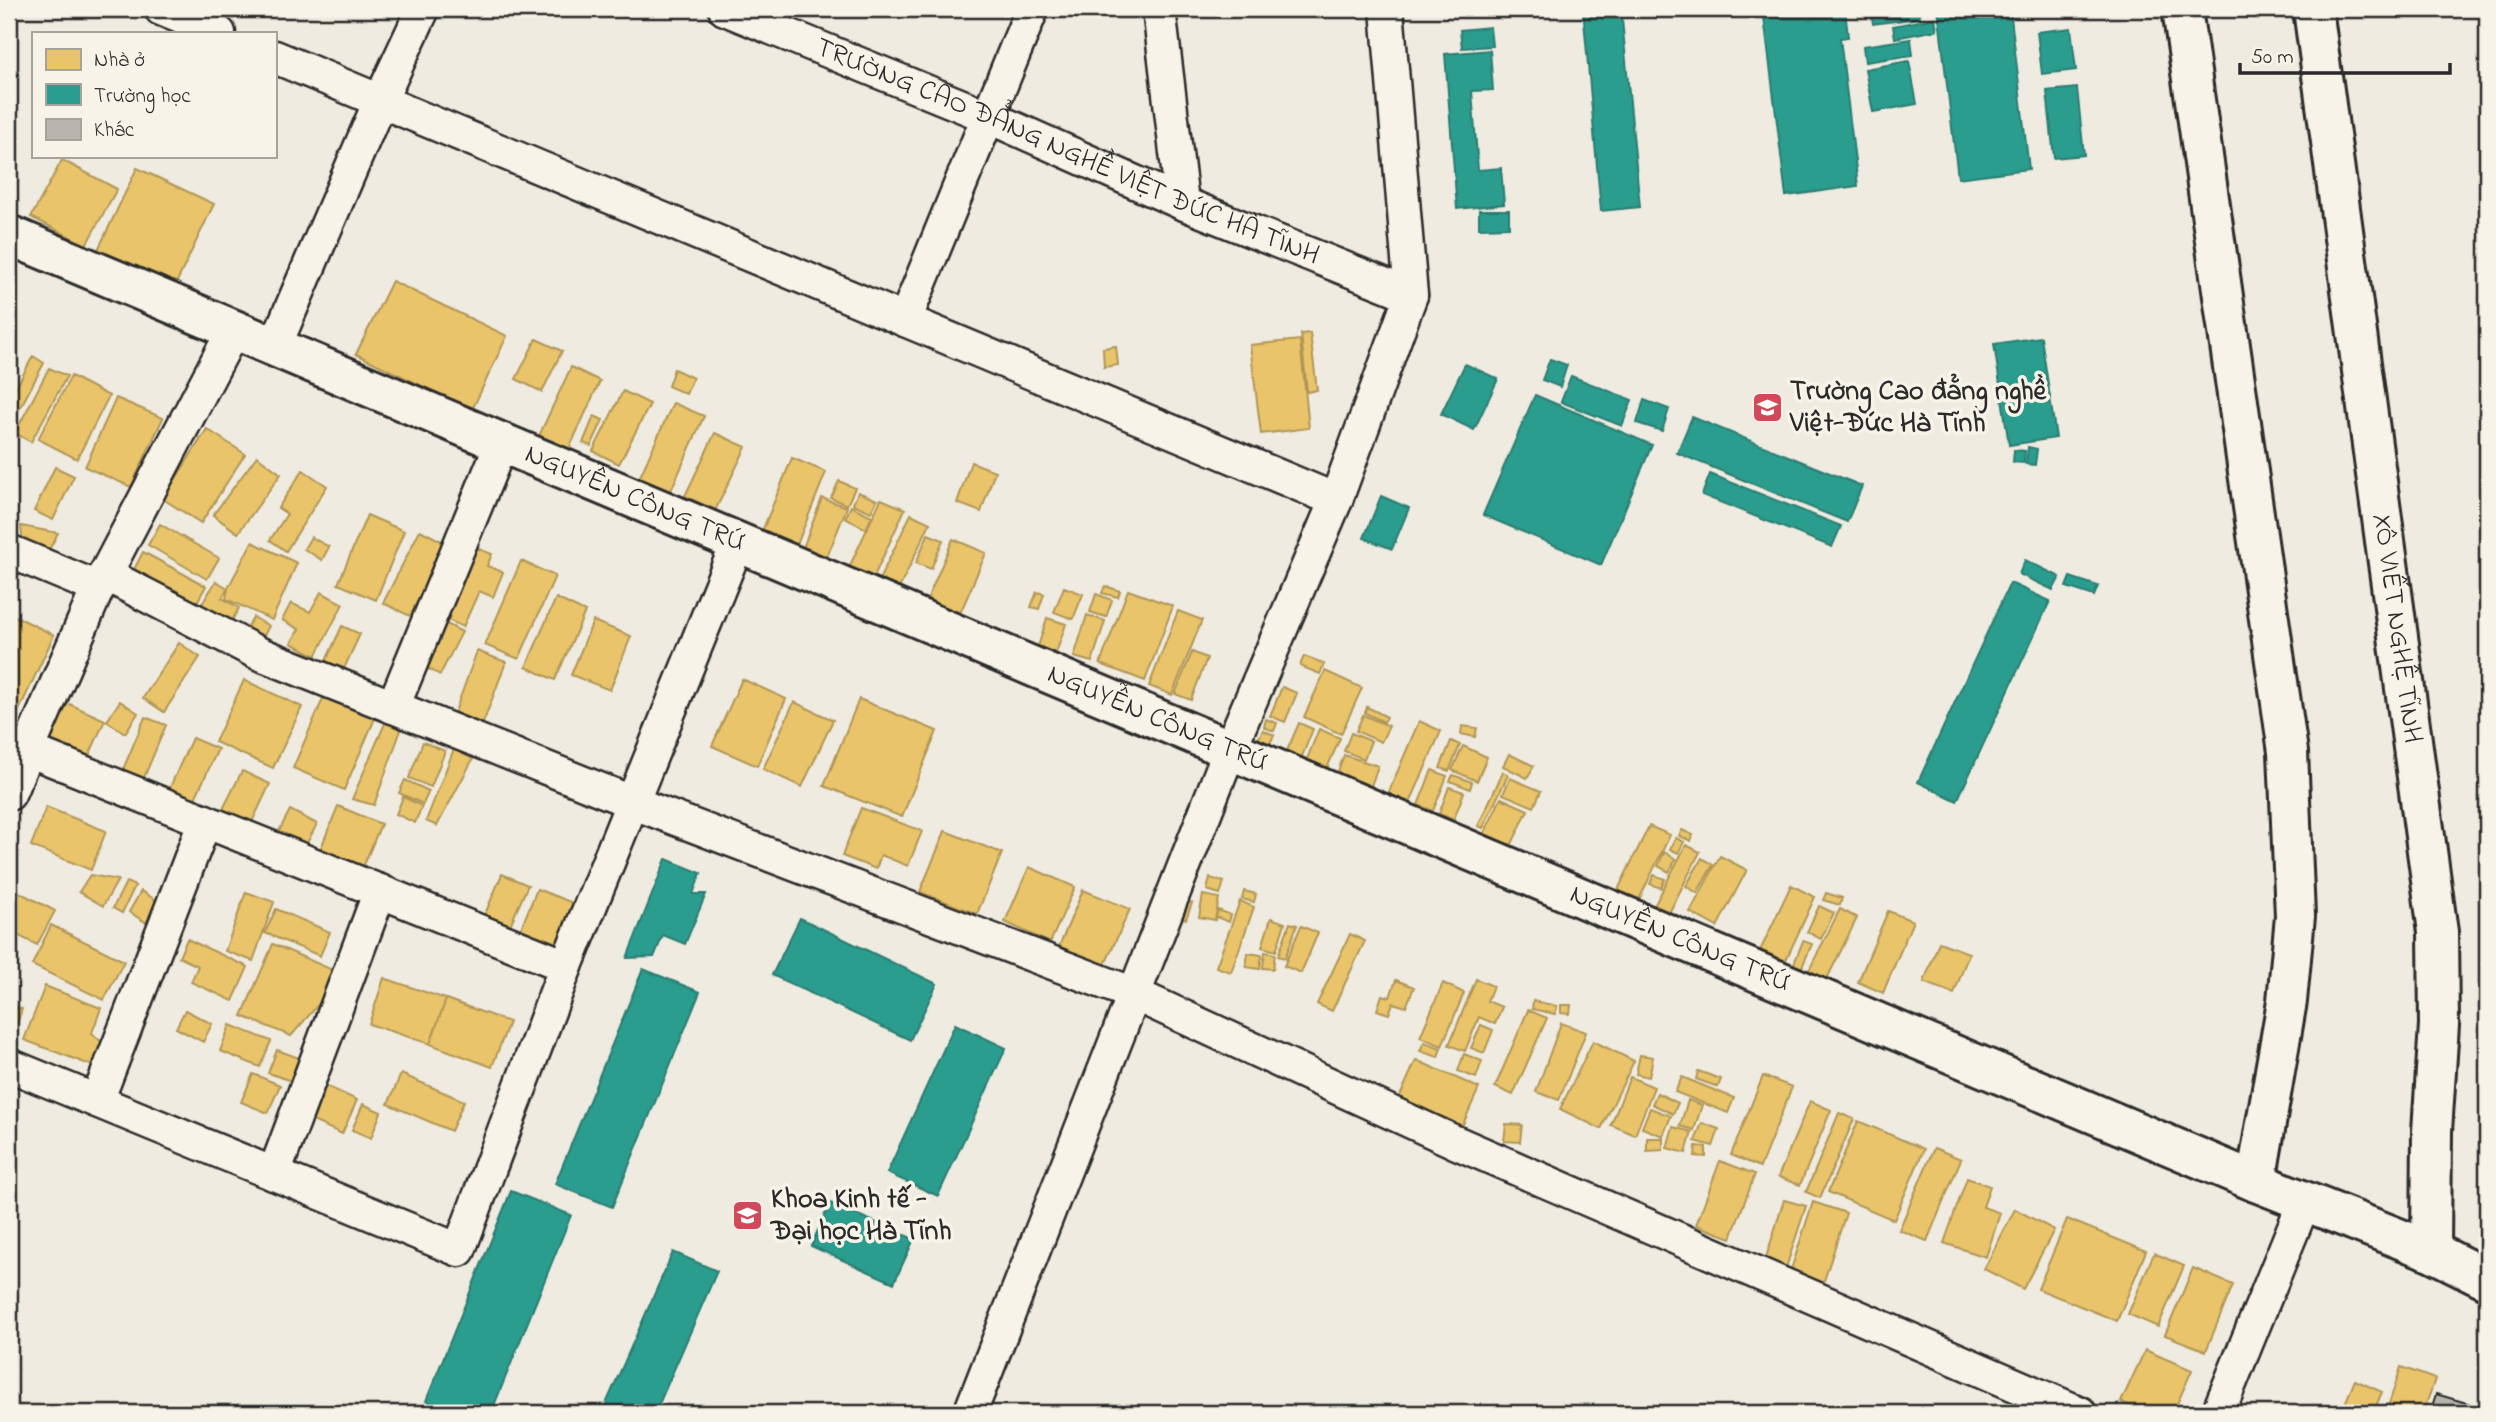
<svg xmlns="http://www.w3.org/2000/svg" width="2496" height="1422" viewBox="0 0 2496 1422" font-family="'Indie Flower',sans-serif">
<rect width="100%" height="100%" fill="#efebe0"/>
<filter id="ink" filterUnits="userSpaceOnUse"><feTurbulence type="fractalNoise" baseFrequency=".0143" numOctaves="2"/><feDisplacementMap in="SourceGraphic" scale="14" xChannelSelector="R" yChannelSelector="G"/><feConvolveMatrix kernelMatrix="1 2 1 2 8 2 1 2 1" color-interpolation-filters="sRGB"/></filter>
<g filter="url(#ink)">
<path fill="#e9c46a" stroke="#b09657" stroke-width="2" d="M62,160L117,189L86,245L31,217Z
M137,168L214,204L173,290L96,254Z
M392,281L507,336L472,410L356,354Z
M1310,333L1317,390L1307,392L1301,334Z
M536,339L562,351L542,392L516,379Z
M1300,340L1309,428L1261,434L1250,345Z
M1116,346L1118,365L1104,367L1103,348Z
M33,356L44,363L20,408L9,401Z
M571,367L600,381L569,449L539,436Z
M49,368L67,376L31,442L15,433Z
M674,369L693,378L686,394L668,386Z
M71,376L109,396L77,459L38,439Z
M623,391L650,404L619,464L593,451Z
M116,398L163,418L131,487L85,467Z
M673,403L704,416L669,495L638,481Z
M594,416L603,420L591,446L583,443Z
M207,429L245,454L201,523L163,499Z
M715,433L746,447L715,511L685,496Z
M257,456L281,474L238,533L213,515Z
M792,458L826,472L796,547L761,534Z
M971,462L995,471L981,512L957,503Z
M55,467L74,476L53,520L34,511Z
M303,470L327,486L286,551L270,540L287,514L278,508Z
M839,481L855,488L847,505L831,498Z
M858,492L877,500L871,512L853,504Z
M822,498L847,507L827,557L803,548Z
M881,499L905,509L871,583L847,572Z
M851,506L872,516L866,529L845,518Z
M911,514L930,523L898,591L878,582Z
M367,515L404,531L376,600L338,584Z
M160,524L219,558L207,579L148,545Z
M21,526L58,533L34,578L26,577Z
M420,530L447,544L410,616L383,603Z
M928,534L943,540L931,569L916,563Z
M311,537L329,547L322,560L304,549Z
M953,539L986,553L959,616L926,602Z
M252,542L297,563L272,620L226,599L228,588Z
M471,546L492,554L487,566L503,572L493,597L479,591L463,627L441,617Z
M143,552L206,586L191,613L129,579Z
M521,561L555,576L519,659L485,645Z
M216,581L228,588L222,598L239,608L227,629L197,612Z
M1105,586L1120,591L1118,597L1102,593Z
M1064,587L1083,594L1073,619L1054,612Z
M1128,590L1173,606L1145,681L1100,664Z
M321,592L343,604L316,656L291,643L299,629L282,620L291,603L310,612Z
M1037,592L1044,594L1039,609L1031,607Z
M1096,594L1112,600L1106,617L1090,612Z
M556,598L585,612L555,680L526,667Z
M1178,611L1202,620L1172,695L1149,686Z
M9,613L54,635L16,717L9,714Z
M1087,615L1105,621L1092,662L1074,657Z
M253,617L269,626L259,645L242,636Z
M1047,618L1066,624L1054,659L1036,653Z
M439,620L462,632L440,675L417,663Z
M593,621L631,636L610,690L571,675Z
M342,626L360,634L342,673L324,665Z
M179,643L200,657L164,712L143,698Z
M477,651L506,662L479,734L451,723Z
M1192,652L1207,658L1191,700L1175,694Z
M1304,656L1324,664L1320,674L1300,666Z
M1325,671L1362,688L1341,734L1304,717Z
M742,679L786,699L757,766L712,746Z
M244,680L302,707L273,768L215,742Z
M1282,687L1297,693L1285,722L1270,716Z
M325,694L376,716L344,790L293,768Z
M859,699L937,731L902,817L824,786Z
M120,701L138,713L125,733L107,721Z
M794,702L833,720L802,787L763,769Z
M67,703L105,720L80,776L42,759Z
M1367,707L1387,717L1384,722L1365,713Z
M1363,715L1389,726L1381,742L1356,731Z
M145,717L166,725L143,780L122,772Z
M1266,719L1277,723L1274,731L1264,727Z
M386,721L402,727L374,805L352,799Z
M1419,721L1441,731L1410,803L1388,794Z
M1299,723L1313,729L1301,759L1286,753Z
M1462,726L1477,728L1475,737L1461,734Z
M1319,729L1340,738L1325,773L1305,764Z
M1263,730L1274,735L1265,754L1253,749Z
M1351,733L1371,741L1364,759L1344,751Z
M192,738L218,749L192,805L167,794Z
M1451,741L1460,745L1449,771L1440,768Z
M423,742L445,751L431,787L409,778Z
M1463,746L1487,757L1477,781L1452,770Z
M454,749L473,759L437,826L426,821Z
M1509,754L1534,766L1527,778L1503,766Z
M1344,755L1378,766L1371,786L1337,774Z
M1432,770L1447,776L1433,811L1418,805Z
M242,771L270,784L242,843L213,829Z
M1503,772L1508,775L1483,828L1478,826Z
M1453,775L1472,782L1470,789L1450,781Z
M1510,778L1541,791L1534,807L1503,794Z
M405,780L429,791L423,804L399,793Z
M1449,787L1464,792L1454,819L1439,814Z
M403,797L422,806L415,823L396,814Z
M1501,798L1528,810L1511,846L1484,834Z
M338,806L381,824L361,872L318,855Z
M46,807L106,831L91,870L31,846Z
M861,808L922,831L908,866L881,855L876,869L842,856Z
M290,810L317,824L305,847L278,833Z
M1649,826L1670,835L1635,908L1614,898Z
M1682,830L1693,835L1691,841L1679,836Z
M945,831L1002,853L977,914L920,892Z
M1676,838L1684,842L1678,853L1670,849Z
M1686,845L1700,852L1667,917L1652,910Z
M1664,852L1676,859L1669,872L1658,866Z
M1720,856L1747,870L1717,927L1690,912Z
M1702,858L1713,865L1697,893L1686,886Z
M1029,867L1075,887L1050,943L1005,922Z
M502,874L528,885L507,932L482,921Z
M90,875L118,880L103,906L79,892Z
M1654,875L1665,879L1661,888L1650,884Z
M1210,878L1224,882L1220,894L1207,890Z
M126,882L135,886L122,913L113,908Z
M1791,885L1815,897L1785,962L1760,951Z
M537,889L573,903L554,953L517,938Z
M15,890L55,911L37,945L9,931V902Z
M1083,890L1130,909L1103,969L1058,949Z
M141,891L159,902L147,923L129,912Z
M1244,891L1256,894L1254,902L1242,899Z
M246,892L274,902L253,961L225,951Z
M1826,893L1842,898L1840,905L1823,900Z
M1203,895L1219,898L1215,920L1199,917Z
M1186,901L1192,903L1186,919L1180,917Z
M1240,901L1254,907L1231,972L1216,967Z
M1819,906L1834,913L1821,939L1807,932Z
M276,909L330,932L320,956L265,933Z
M1840,909L1857,918L1823,987L1805,978Z
M1218,910L1231,915L1229,922L1216,917Z
M1888,911L1913,921L1883,993L1858,982Z
M1271,918L1285,923L1276,951L1262,947Z
M1290,923L1297,925L1285,958L1278,956Z
M51,925L124,961L104,1000L32,965Z
M1301,926L1318,933L1301,973L1284,966Z
M1350,934L1365,941L1332,1011L1317,1004Z
M187,939L248,967L233,1001L191,982L198,966L179,957Z
M1803,941L1812,944L1801,969L1793,966Z
M1939,942L1969,953L1954,994L1924,982Z
M273,944L344,975L291,1036L242,1016Z
M1265,952L1275,954L1273,969L1263,968Z
M1248,953L1262,955L1260,969L1246,967Z
M384,978L446,999L430,1044L369,1024Z
M1476,979L1493,986L1487,1001L1502,1007L1495,1024L1479,1017L1465,1051L1449,1045Z
M1396,980L1414,987L1406,1007L1393,1003L1389,1014L1377,1010L1382,995L1390,997Z
M1443,983L1464,993L1442,1046L1420,1037Z
M45,986L101,1008L92,1033L107,1047L98,1068L24,1040Z
M446,999L509,1022L492,1067L430,1044Z
M1533,1001L1557,1006L1555,1014L1532,1009Z
M9,1005L22,1009L13,1035L9,1033Z
M1561,1005H1571L1570,1014L1561,1013Z
M185,1010L212,1024L203,1042L176,1028Z
M1528,1010L1547,1018L1513,1095L1495,1087Z
M1561,1023L1586,1032L1559,1100L1536,1092Z
M230,1025L271,1041L260,1067L220,1051Z
M1481,1025L1493,1030L1484,1053L1471,1048Z
M1593,1041L1634,1061L1601,1129L1560,1109Z
M1424,1042L1441,1048L1438,1057L1420,1051Z
M277,1050L302,1059L294,1082L268,1073Z
M1464,1054L1482,1061L1476,1078L1458,1071Z
M1640,1055L1653,1057L1649,1077L1636,1074Z
M1416,1060L1479,1088L1460,1131L1397,1103Z
M1698,1071L1721,1079L1718,1087L1696,1079Z
M253,1074L280,1085L268,1113L241,1102Z
M401,1074L464,1101L451,1131L388,1104Z
M1763,1076L1792,1087L1760,1167L1731,1155Z
M1630,1077L1654,1087L1635,1135L1611,1125Z
M1682,1077L1734,1098L1728,1113L1675,1092Z
M315,1081L357,1100L342,1134L299,1115Z
M1657,1093L1678,1103L1673,1114L1652,1104Z
M1688,1100L1702,1105L1694,1130L1680,1126Z
M1810,1101L1831,1110L1800,1185L1778,1177Z
M363,1104L381,1112L371,1138L352,1130Z
M1650,1108L1671,1116L1663,1136L1642,1128Z
M1839,1113L1854,1119L1820,1198L1806,1192Z
M1858,1121L1924,1149L1894,1220L1828,1192Z
M1702,1123L1719,1129L1713,1146L1695,1141Z
M1506,1124L1522,1125L1520,1142L1504,1141Z
M1673,1127L1692,1132L1686,1153L1667,1148Z
M1647,1138H1663V1150L1647,1151Z
M1696,1146L1706,1147V1157L1695,1156Z
M1934,1148L1961,1159L1927,1241L1899,1230Z
M1720,1161L1755,1174L1731,1238L1696,1225Z
M1967,1178L1990,1186L1983,1207L2000,1213L1986,1257L1944,1243Z
M1784,1200L1806,1206L1784,1274L1763,1267Z
M1813,1202L1846,1213L1820,1293L1787,1282Z
M2015,1209L2054,1230L2023,1289L1984,1269Z
M2067,1219L2146,1251L2117,1321L2038,1289Z
M2154,1253L2184,1266L2158,1327L2128,1314Z
M2193,1268L2233,1285L2206,1351L2165,1335Z
M2145,1350L2192,1370L2173,1413H2146L2121,1402Z
M2401,1367L2435,1379L2423,1413H2386Z
M2355,1380L2382,1392L2373,1413H2341Z"/>
<path fill="#2a9d8f" stroke="#2a7b71" stroke-width="2" d="M1583,9H1621L1640,207L1601,211Z
M1763,9H1845L1848,37L1840,38L1858,186L1786,196Z
M1871,9H1919L1920,18L1873,24Z
M1938,9H2010L2029,169L1958,178Z
M1935,18L1937,30L1895,38L1893,26Z
M1490,27L1492,46L1462,48L1460,30Z
M2071,28L2076,70L2042,74L2037,32Z
M1911,39L1913,55L1865,62L1863,46Z
M1490,50L1493,90L1472,91L1478,170L1501,168L1504,204L1457,209L1445,54Z
M1909,61L1917,104L1873,112L1865,69Z
M2077,88L2084,155L2054,158L2047,91Z
M1479,210H1509V227L1479,228Z
M2041,337L2056,438L2009,445L1994,344Z
M1550,359L1567,365L1560,387L1542,380Z
M1465,364L1498,379L1474,430L1441,414Z
M1571,376L1632,400L1622,426L1561,402Z
M1535,395L1652,445L1601,565L1483,515Z
M1644,400L1669,409L1662,431L1637,423Z
M1692,417L1862,486L1847,522L1677,453Z
M2028,447L2037,449L2035,465L2026,464Z
M2014,450L2025,451L2024,463L2013,462Z
M1710,474L1841,526L1832,547L1702,495Z
M1381,496L1409,508L1392,549L1364,538Z
M2025,560L2060,577L2053,590L2019,574Z
M2070,577L2098,586L2094,596L2066,587Z
M2010,583L2050,601L1957,801L1918,782Z
M666,859L701,873L693,894H706L685,944L663,935L654,957L627,958Z
M800,918L937,984L910,1040L772,975Z
M643,969L700,992L612,1207L555,1184Z
M955,1024L1006,1048L938,1196L887,1173Z
M511,1191L571,1215L491,1413H456L426,1401Z
M830,1203L914,1239L894,1283L811,1246Z
M673,1252L717,1271L655,1413H602Z"/>
<path fill="#b8b5ae" stroke="#2b2b2b" stroke-width="2" d="M2436,1394L2477,1406L2475,1413H2430Z"/>
<g fill="none" stroke-linecap="round" stroke-linejoin="round">
<defs>
<g id="minor">
<path d="M161,9L219,33"/>
<path id="s1" d="M725,9L989,117L1182,203L1411,295"/>
<path d="M1159,9L1182,203"/>
<path d="M275,57L1336,500"/>
<path d="M905,320L1032,9"/>
<path d="M275,346L380,101L423,9"/>
<path d="M9,551L98,588"/>
<path d="M105,574L258,653L634,803L1134,994L1455,1142L2080,1413"/>
<path d="M393,707L502,442"/>
<path d="M28,750L566,966"/>
<path d="M9,794L98,588L234,329"/>
<path d="M9,1065L459,1250L566,966L738,542"/>
<path d="M97,1101L205,821"/>
<path d="M274,1174L380,891"/>
<path d="M970,1413L1230,749L1336,500L1411,295L1387,9"/>
<path d="M2218,1413L2305,1200"/>
</g>
<g id="tertiary">
<path d="M2182,9L2288,752L2295,916L2287,1001L2256,1182"/>
<path id="s2" d="M2313,9L2438,932L2439,1025L2432,1131L2431,1251"/>
<path d="M191,21L196,9"/>
</g>
<g id="secondary">
<path id="s3" d="M9,235L2256,1182L2431,1251L2487,1279"/>
</g>
</defs>
<use href="#minor" stroke="#2b2b2b" stroke-width="37"/>
<use href="#tertiary" stroke="#2b2b2b" stroke-width="44"/>
<use href="#secondary" stroke="#2b2b2b" stroke-width="44"/>
<use href="#minor" stroke="#f7f3e8" stroke-width="32"/>
<use href="#tertiary" stroke="#f7f3e8" stroke-width="38"/>
<use href="#secondary" stroke="#f7f3e8" stroke-width="38"/>
</g>
</g>
<defs>
<symbol id="university-square" viewBox="-11 -11 22 22"><rect x="-9" y="-9" width="18" height="18" rx="4" fill="#d1495b" stroke="#f7f3e8"/><path d="M0-5L7-2L0 1L-7-2ZM-4 1L0 2.5L4 1V4Q0 6-4 4Z" fill="#fff"/></symbol>
</defs>
<g fill-rule="evenodd">
<use href="#university-square" x="1750" y="390" width="35" height="35"/>
<use href="#university-square" x="730" y="1198" width="35" height="35"/>
</g>
<g text-anchor="middle" dominant-baseline="central" stroke-width="7" stroke-linejoin="round" paint-order="stroke">
<g font-size="28" fill="#2b2b2b" stroke="#f7f3e8">
<text stroke="none"><textPath href="#s1" startOffset="371">TRƯỜNG CAO ĐẲNG NGHỀ VIỆT ĐỨC HÀ TĨNH</textPath></text>
<text stroke="none"><textPath href="#s3" startOffset="679">NGUYỄN CÔNG TRỨ</textPath></text>
<text stroke="none"><textPath href="#s2" startOffset="625">XÔ VIẾT NGHỆ TĨNH</textPath></text>
<text stroke="none"><textPath href="#s3" startOffset="1246">NGUYỄN CÔNG TRỨ</textPath></text>
<text stroke="none"><textPath href="#s3" startOffset="1813">NGUYỄN CÔNG TRỨ</textPath></text>
</g>
<g font-size="28" font-weight="bold" fill="#2b2b2b" stroke="#f7f3e8" text-anchor="start">
<text x="1790" y="392">Trường Cao đẳng nghề<tspan x="1790" dy="32">Việt-Đức Hà Tĩnh</tspan></text>
<text x="771" y="1200">Khoa Kinh tế -<tspan x="771" dy="32">Đại học Hà Tĩnh</tspan></text>
</g>
</g>
<rect width="2496" height="1422" fill="none" stroke="#f7f3e8" stroke-width="35"/>
<rect x="18" y="18" width="2461" height="1387" fill="none" stroke="#2b2b2b" stroke-width="2.5" filter="url(#ink)"/>
<rect x="32" y="32" width="245" height="126" fill="#f7f3e8" stroke="#a5a39c" stroke-width="2"/>
<rect x="46" y="49" width="35" height="21" fill="#e9c46a" stroke="#a5a39c" stroke-width="2"/>
<text x="94" y="66" font-size="21" fill="#2b2b2b">Nhà ở</text>
<rect x="46" y="84" width="35" height="21" fill="#2a9d8f" stroke="#a5a39c" stroke-width="2"/>
<text x="94" y="102" font-size="21" fill="#2b2b2b">Trường học</text>
<rect x="46" y="119" width="35" height="21" fill="#b8b5ae" stroke="#a5a39c" stroke-width="2"/>
<text x="94" y="136" font-size="21" fill="#2b2b2b">Khác</text>
<path d="M2240 63v10h210v-10" fill="none" stroke="#2b2b2b" stroke-width="3.5"/>
<text x="2251" y="63" font-size="21" fill="#2b2b2b" stroke="#f7f3e8" stroke-width="5" paint-order="stroke">50 m</text>
</svg>
